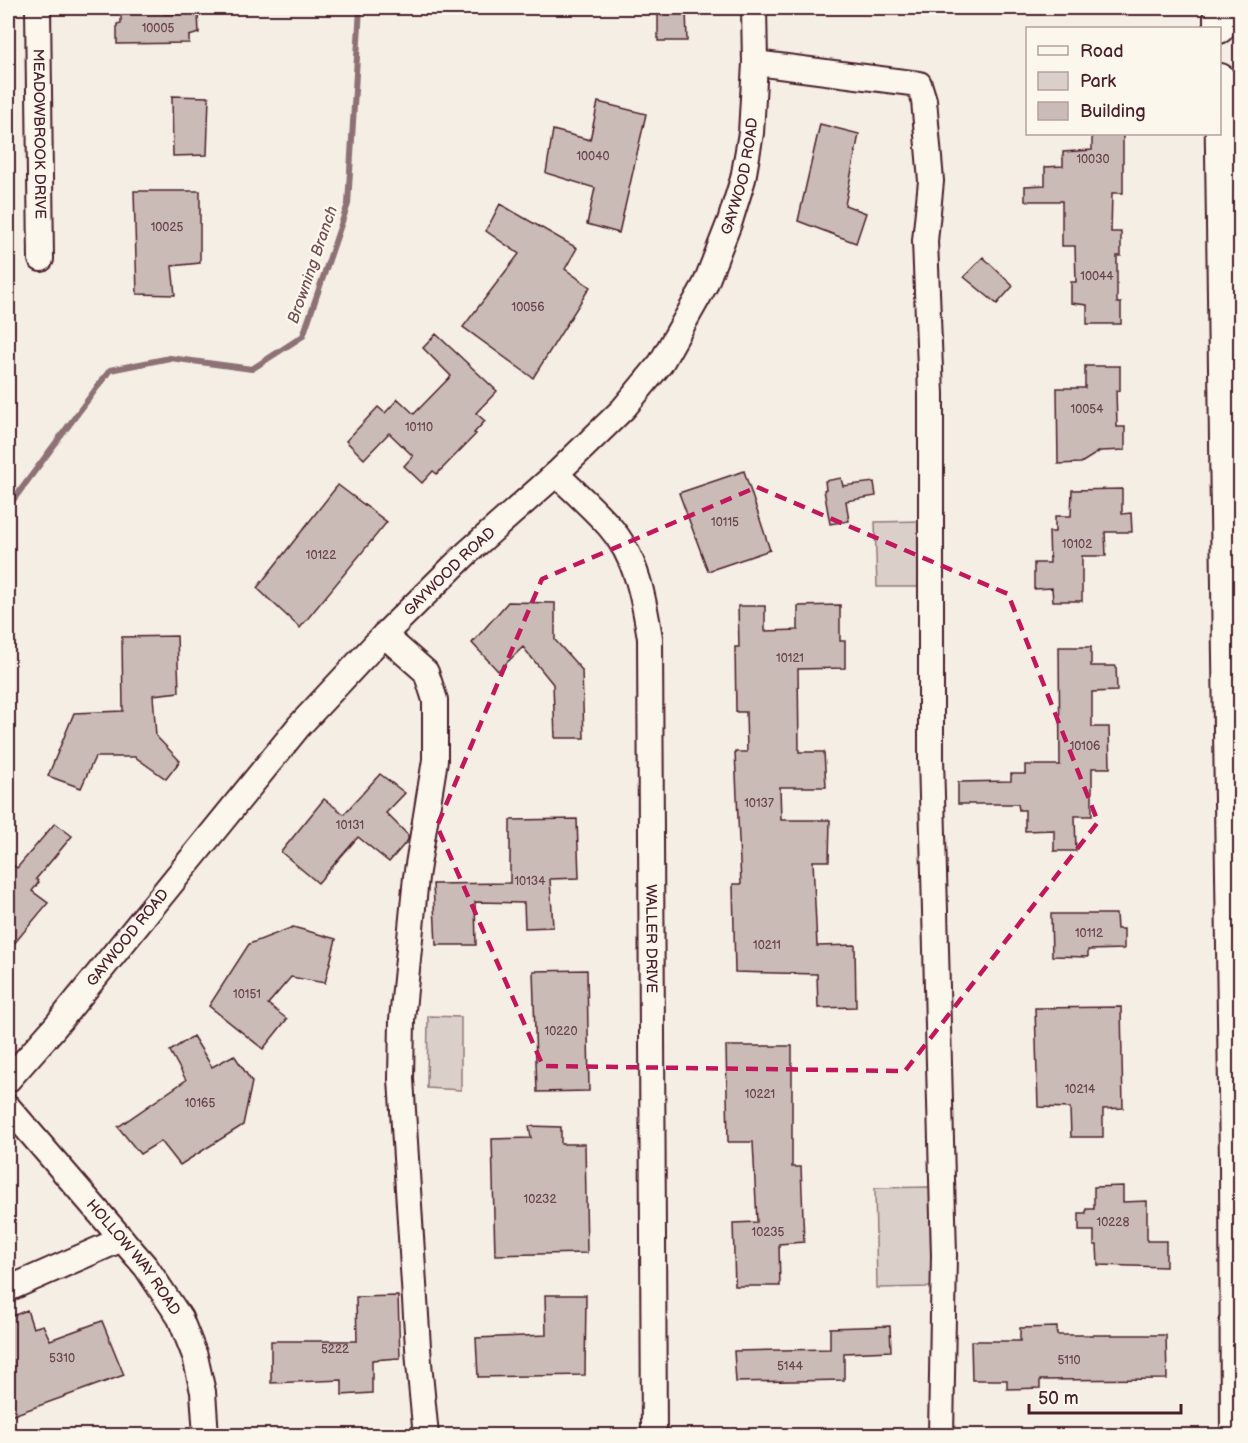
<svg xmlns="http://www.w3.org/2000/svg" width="1248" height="1443" viewBox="0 0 1248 1443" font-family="'Balsamiq Sans',sans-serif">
<rect width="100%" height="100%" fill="#f4eee4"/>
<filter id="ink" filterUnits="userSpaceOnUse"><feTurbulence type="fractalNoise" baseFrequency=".0167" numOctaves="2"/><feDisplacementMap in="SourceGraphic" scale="12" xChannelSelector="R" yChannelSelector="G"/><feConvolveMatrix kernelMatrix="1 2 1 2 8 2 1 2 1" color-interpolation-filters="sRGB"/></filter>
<g filter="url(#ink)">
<path fill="#dbd0c9" stroke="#92787a" stroke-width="1.5" d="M923,521V587H877L875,522Z
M428,1016L461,1017V1090L427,1088Z
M930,1187L931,1287L877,1288L875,1188Z"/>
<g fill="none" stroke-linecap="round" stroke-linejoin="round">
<path stroke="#8d7174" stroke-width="6" d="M8,507L110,370L170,358L252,369L303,336L348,204L360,8"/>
</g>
<path fill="#cabbb6" stroke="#4a1f2b" stroke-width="1.5" d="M121,8H161L164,14H198L199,33L189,36V43L117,44V24L121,23Z
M658,8H686L687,41H658Z
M172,96L209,97L207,155L173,156Z
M598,102L646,114L619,233L587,224L595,188L546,173L553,130L590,140Z
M820,124L859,134L845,205L866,213L856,243L798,221Z
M1092,134H1123V193H1112L1111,232H1121V256H1117V303H1121V324H1087V305L1071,303V282H1076L1075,246H1062V201H1025V186L1045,185V167L1063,166V152L1092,150Z
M134,191H200V263L172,266L175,295L137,294Z
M500,204L577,248L565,269L590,287L533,378L463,327L519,254L486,231Z
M983,257L1013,286L997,304L964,277Z
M436,334L497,391L476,413L485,421L474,433L476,434L437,474L433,471L422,483L404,466L413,456L389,433L364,459L346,441L378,407L385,413L398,399L414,414L451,376L423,348Z
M1085,366H1120V391L1116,390L1117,427H1125V450L1100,451L1081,463L1058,464L1057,388H1085Z
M744,471L770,550L708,571L679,493Z
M841,478L843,486L874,482L876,496L846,501L849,521L830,524L824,490L826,489L825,481Z
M338,485L387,522L300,628L257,588Z
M1122,489V514L1131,513L1132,532H1105L1106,556H1082V601H1053L1052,588L1034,589V563H1050L1049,532H1055V516H1071L1072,490Z
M508,602L555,603V640L582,670L584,738H555L553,684L523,647L498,671L472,643Z
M840,605V641H845V668L798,669L799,752H824L826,787H780L781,820H830L829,861H813L817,946L855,945L856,1007L818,1008L817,974L735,972L733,884H741L735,752H747L746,712H736L735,647H739L738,606H765V631L798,630V606Z
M177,636L179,692L153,695L156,736L180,761L166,779L135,757H95L81,788L48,776L74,713L123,711L122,637Z
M1059,647H1091V666H1116L1117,691L1092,692V727H1109L1110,768H1092V816H1075L1076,851H1054V830L1025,831V810H1019L1018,804H958V782L1011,781V774H1025V765H1060Z
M380,774L405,793L386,813L408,835V840L389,862L358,837L318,883L281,852L324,799L344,814Z
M577,819L579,878L550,879L553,927L525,928L524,903L475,902L476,945H436L433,884L510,883V820Z
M55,823L72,836L36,879L39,882L32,891L48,903L8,951V861L17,868Z
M1051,914H1116L1117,929H1124V949L1088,950V957L1052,956Z
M293,927L336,939L325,983L291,977L268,1004L287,1019L263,1049L209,1006L249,944Z
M587,970L589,1091L537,1092L533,971Z
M1121,1007L1123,1108L1103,1109V1137H1071L1070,1108L1038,1107L1035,1008Z
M193,1036L212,1067L234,1055L252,1082L243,1125L180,1165L161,1141L140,1154L118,1127L186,1080L170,1051Z
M726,1046H792V1167H801L804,1242L779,1244L780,1286H735L733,1223L757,1222L753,1142H728Z
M529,1126L561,1127V1144H585L587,1253L495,1255L492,1139L531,1138Z
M1123,1186V1202L1147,1201V1241H1166V1267L1098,1265L1097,1245H1094V1231H1079V1213H1086V1209H1094V1187Z
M545,1295H586L585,1375L478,1377L476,1338L546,1335Z
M398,1296L400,1358L372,1360V1393L342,1395V1380L271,1383V1341H357L356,1297Z
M27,1310L33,1328L43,1325L50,1340L102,1321L124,1375L8,1417V1318Z
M890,1326L891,1351L844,1353V1380L736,1382L734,1351L830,1349V1328Z
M1057,1327V1335H1166L1167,1379L1040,1380V1388L1007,1389V1380H972L971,1341H1020V1328Z"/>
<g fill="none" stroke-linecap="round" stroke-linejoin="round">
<defs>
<g id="minor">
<path id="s1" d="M38,8L41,259"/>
<path d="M755,63L919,84L924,100L931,181L925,241L931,394V758L944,1255L941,1436"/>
<path id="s2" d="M556,474C574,491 593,508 609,526C637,557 644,600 650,638L654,1436"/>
<path d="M384,635L426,672L435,700V760L416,877L402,1020L401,1079L419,1363L426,1436"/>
<path id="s3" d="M8,1080L54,1028L299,726L384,635L467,553L556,474L623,409L661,363L705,285L730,221L743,179L751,133L755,63L754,8"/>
<path id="s4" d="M8,1107L146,1267L180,1318L195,1356L203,1392L206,1436"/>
<path d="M8,1289L122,1239"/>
</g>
<path id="major" d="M1219,8V28
M1220,79L1235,1163L1236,1436"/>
</defs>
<use href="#minor" stroke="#4a1f2b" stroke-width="28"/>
<use href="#major" stroke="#4a1f2b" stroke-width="34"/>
<use href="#minor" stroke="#fbf7ec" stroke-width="24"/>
<use href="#major" stroke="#fbf7ec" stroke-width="30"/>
</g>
</g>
<path fill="none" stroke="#c2185b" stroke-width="4.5" stroke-dasharray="12 8" stroke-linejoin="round" d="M757,487L1008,594L1098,822L905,1071L543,1066L437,826L542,579Z"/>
<g text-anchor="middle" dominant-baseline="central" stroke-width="5" stroke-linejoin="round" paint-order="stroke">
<g font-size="12" fill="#6a464e">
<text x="158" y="28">10005</text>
<text x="593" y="156">10040</text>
<text x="1093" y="159">10030</text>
<text x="167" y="227">10025</text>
<text x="1097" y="276">10044</text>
<text x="528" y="307">10056</text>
<text x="1087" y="409">10054</text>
<text x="419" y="427">10110</text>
<text x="725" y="522">10115</text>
<text x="1077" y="544">10102</text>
<text x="321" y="555">10122</text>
<text x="790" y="658">10121</text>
<text x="1085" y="746">10106</text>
<text x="759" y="803">10137</text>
<text x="350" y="825">10131</text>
<text x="530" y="881">10134</text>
<text x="1089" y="933">10112</text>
<text x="767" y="945">10211</text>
<text x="247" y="994">10151</text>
<text x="561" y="1031">10220</text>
<text x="1080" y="1089">10214</text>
<text x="760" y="1094">10221</text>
<text x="200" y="1103">10165</text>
<text x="540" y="1199">10232</text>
<text x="1113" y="1222">10228</text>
<text x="768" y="1232">10235</text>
<text x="335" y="1349">5222</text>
<text x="62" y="1358">5310</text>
<text x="1069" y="1360">5110</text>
<text x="790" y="1366">5144</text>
</g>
<g font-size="15" fill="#4a1f2b" stroke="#fbf7ec">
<text stroke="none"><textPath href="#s1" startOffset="126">MEADOWBROOK DRIVE</textPath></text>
<text stroke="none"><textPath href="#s3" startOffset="1176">GAYWOOD ROAD</textPath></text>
<text stroke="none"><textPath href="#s3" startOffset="674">GAYWOOD ROAD</textPath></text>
<text stroke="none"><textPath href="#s3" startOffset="186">GAYWOOD ROAD</textPath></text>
<text stroke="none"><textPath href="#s2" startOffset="496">WALLER DRIVE</textPath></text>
<text stroke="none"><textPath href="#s4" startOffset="196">HOLLOW WAY ROAD</textPath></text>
</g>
<g font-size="16" font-style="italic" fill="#714f56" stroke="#fbf7ec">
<text transform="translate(313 265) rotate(-71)">Browning Branch</text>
</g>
</g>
<rect width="1248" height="1443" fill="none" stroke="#fbf7ec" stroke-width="30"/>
<rect x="15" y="15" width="1218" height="1413" fill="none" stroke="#4a1f2b" stroke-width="2" filter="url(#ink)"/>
<rect x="1026" y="27" width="195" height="108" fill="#fbf7ec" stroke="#b4a19f" stroke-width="1.5"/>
<rect x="1038" y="46" width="30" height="9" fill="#fbf7ec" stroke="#b4a19f" stroke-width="1.5"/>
<text x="1080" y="57" font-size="18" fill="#4a1f2b">Road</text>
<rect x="1038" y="72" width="30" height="18" fill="#dbd0c9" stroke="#b4a19f" stroke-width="1.5"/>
<text x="1080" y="87" font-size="18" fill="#4a1f2b">Park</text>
<rect x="1038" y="102" width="30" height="18" fill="#cabbb6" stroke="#b4a19f" stroke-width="1.5"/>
<text x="1080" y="117" font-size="18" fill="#4a1f2b">Building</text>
<path d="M1029 1404v9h152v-9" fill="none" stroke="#4a1f2b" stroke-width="3"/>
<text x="1038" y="1404" font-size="18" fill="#4a1f2b" stroke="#fbf7ec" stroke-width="4.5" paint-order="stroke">50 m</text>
</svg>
